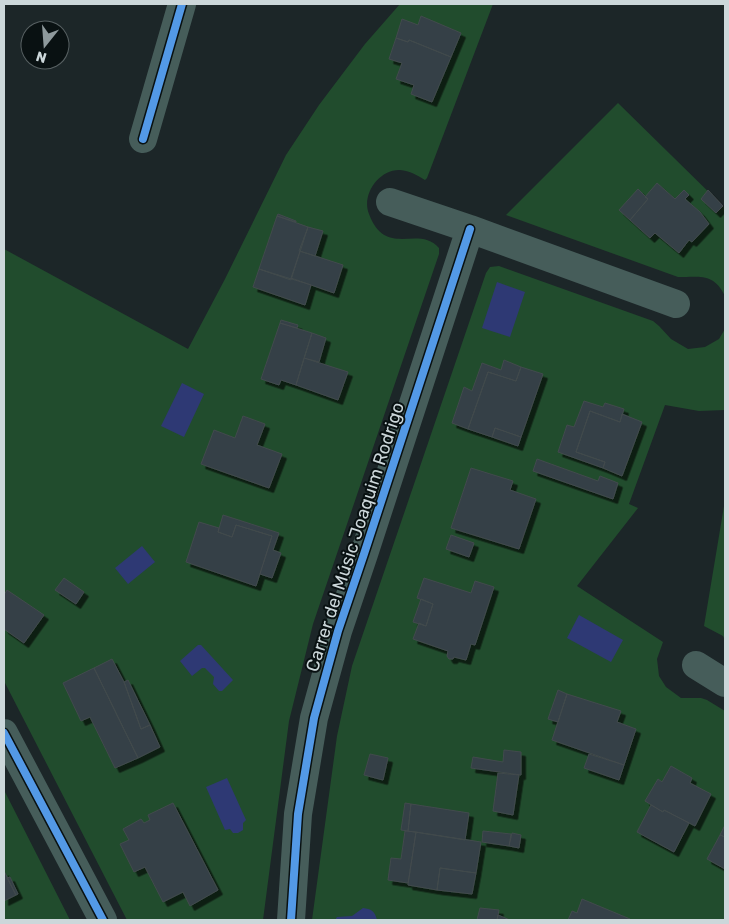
<svg xmlns="http://www.w3.org/2000/svg" width="729" height="924" viewBox="0 0 729 924" font-family="Rubik,sans-serif">
<defs>
<filter id="shadow"><feDropShadow dx="4.5" dy="4.5" stdDeviation="0" flood-color="#0009"/></filter>
</defs>
<rect width="100%" height="100%" fill="#1c2628"/>
<path fill="#214c2d" d="M400,4H493L427,178L425,180C417,175 410,171 400,170C379,169 361,195 369,214C386,259 418,224 439,248V254L313,624L289,721L263,920H127L4,681V249L188,349L225,279L286,155L319,105L365,44Z
M618,103L725,208V296C714,273 700,277 678,277L506,215Z
M499,266L653,321L659,326L671,339L688,349L705,347L719,339L725,329V410L699,411L665,405L629,504L638,508L577,586L663,642L657,659L659,676L666,687L681,698H701L707,700L725,711V920H312L337,736L352,666L486,273L490,267Z
M725,500V640L723,636L704,626Z
M4,790L70,920H4Z"/>
<path fill="#2e3974" d="M497,282L525,292L510,337L482,328Z
M182,383L204,394L184,437L161,426Z
M142,546L155,562L128,584L115,568Z
M579,615L623,640L611,662L567,638Z
M198,645H201L233,680L222,691H219L213,684L214,677L205,668H202L192,676L180,661Z
M227,778L246,820L243,823V830L238,833H233L230,829L225,830L206,787Z
M363,908C371,909 375,911 377,920H335L337,917L352,916Z"/>
<path fill="#344046" stroke="#424a4d" filter="url(#shadow)" d="M421,16L461,33L451,57L409,40L408,42L396,38L402,19L418,25Z
M396,38L408,42L409,40L451,57L432,102L411,94L414,85L396,79L402,63L389,59Z
M657,183L675,199L684,190L689,195L685,199L700,212L709,224L692,242L689,240L679,253L655,233L650,238L630,220L648,199L645,197Z
M638,189L648,199L630,220L619,210Z
M708,190L723,206L716,213L701,199Z
M278,214L296,221V222L277,216Z
M277,216L308,227L291,280L259,269Z
M308,227L323,231L315,256L299,251Z
M300,251L343,265L334,293L291,278Z
M259,269L311,285L305,305L253,287Z
M281,320L298,325L297,328L280,323Z
M280,323L312,333L296,385L281,380L279,385L261,379Z
M312,333L326,338L319,362L304,358Z
M304,358L348,372L338,400L296,385Z
M504,360L521,367L516,381L488,372L468,429L452,423L464,387L472,391L482,363L501,370Z
M521,367L543,374L521,437L495,428L492,437L468,429L488,372L516,381Z
M584,401L603,407L605,403L624,409L620,422L590,411L576,452L605,462L603,468L558,452L567,425L574,427Z
M590,411L620,422L622,414L642,422L622,476L603,468L605,462L576,452Z
M243,416L265,424L257,445L282,454L269,488L201,464L214,430L235,438Z
M495,428L521,437L518,446L492,437Z
M537,459L598,481L600,476L618,483L613,499L533,471Z
M471,468L513,481L510,490L536,499L519,549L451,528Z
M223,515L279,533L273,550L281,553L272,578L260,574L272,536L236,525L232,537L218,532Z
M199,522L219,528L218,532L232,537L236,525L272,536L256,586L186,562Z
M451,535L474,543L469,557L446,549Z
M64,578L84,592L76,604L55,590Z
M424,578L471,593L475,581L494,587L475,645L471,644L466,660L454,657L453,659H449L447,656L448,651L413,639L419,623L426,626L433,604L417,598Z
M7,590L44,615L24,643L4,629V595Z
M421,599L433,604L426,626L413,622Z
M112,659L124,682L141,729L150,725L160,747L138,758L94,668Z
M94,668L138,758L115,768L90,717L81,721L63,683Z
M128,680L150,725L141,729L124,682Z
M558,690L567,694L558,722L548,719Z
M567,694L621,711L617,722L636,729L624,765L552,740Z
M504,750L521,752V775L471,768L473,757L503,762Z
M370,754L388,758L383,780L364,775Z
M589,754L624,765L619,780L584,768Z
M671,766L692,778L690,783L711,794L695,826L664,810L663,812L645,801L658,779L662,782Z
M498,773L519,775L513,815L493,811Z
M173,803L218,890L190,906L183,892L163,902L145,867L134,872L120,844L129,840L123,829L141,819L144,823L150,820L148,815Z
M405,803L411,804L408,831L401,830Z
M411,804L469,813L465,840L408,831Z
M651,805L663,812L664,810L689,823L674,852L637,832Z
M725,825V837L720,835Z
M405,831L416,832L408,883L388,880L391,858L401,859Z
M483,831L511,834L509,846L482,842Z
M416,832L481,842L476,873L440,868L437,890L408,885Z
M512,833L521,835L519,848L509,846Z
M720,835L725,837V869L707,859Z
M440,868L476,873L472,894L437,890Z
M4,871L16,895L4,901Z
M10,877L18,894L16,895L7,878Z
M582,899L630,919L629,920H568L572,911L577,913Z
M480,908L499,910L497,920H477Z
M498,915L510,920H497Z"/>
<g fill="none" stroke-linecap="round" stroke-linejoin="round">
<path stroke="#465d5a" stroke-width="28" d="M143,139L182,4
M390,202L470,229L676,304
M696,665L725,683
M4,733L103,920
M291,920L298,814L314,718L338,631L364,554L470,229"/>
<defs>
<path id="cycleway" d="M143,139L182,4
M4,733L103,920
M291,920L298,814L314,718L338,631L364,554L470,229"/>
</defs>
<use href="#cycleway" stroke="#091112" stroke-width="11"/>
<use href="#cycleway" stroke="#5399e6" stroke-width="8"/>
</g>
<g text-anchor="middle" dominant-baseline="central" stroke-width="4" stroke-linejoin="round" paint-order="stroke">
<g font-size="18" fill="#ccd7da" stroke="#091112">
<text transform="translate(355 537) rotate(-72)">Carrer del Músic Joaquim Rodrigo</text>
</g>
</g>
<rect width="729" height="924" fill="none" stroke="#ccd7da" stroke-width="10"/>
<g transform="translate(45 45) rotate(197)"><circle r="24" fill="#091112" stroke="#576062"/>
<path d="M0-4L9 19L0 12L-9 19Z" fill="#8e999c"/>
<text y="-8" font-size="14" font-weight="bold" text-anchor="middle" fill="#ccd7da">N</text>
</g>
</svg>
